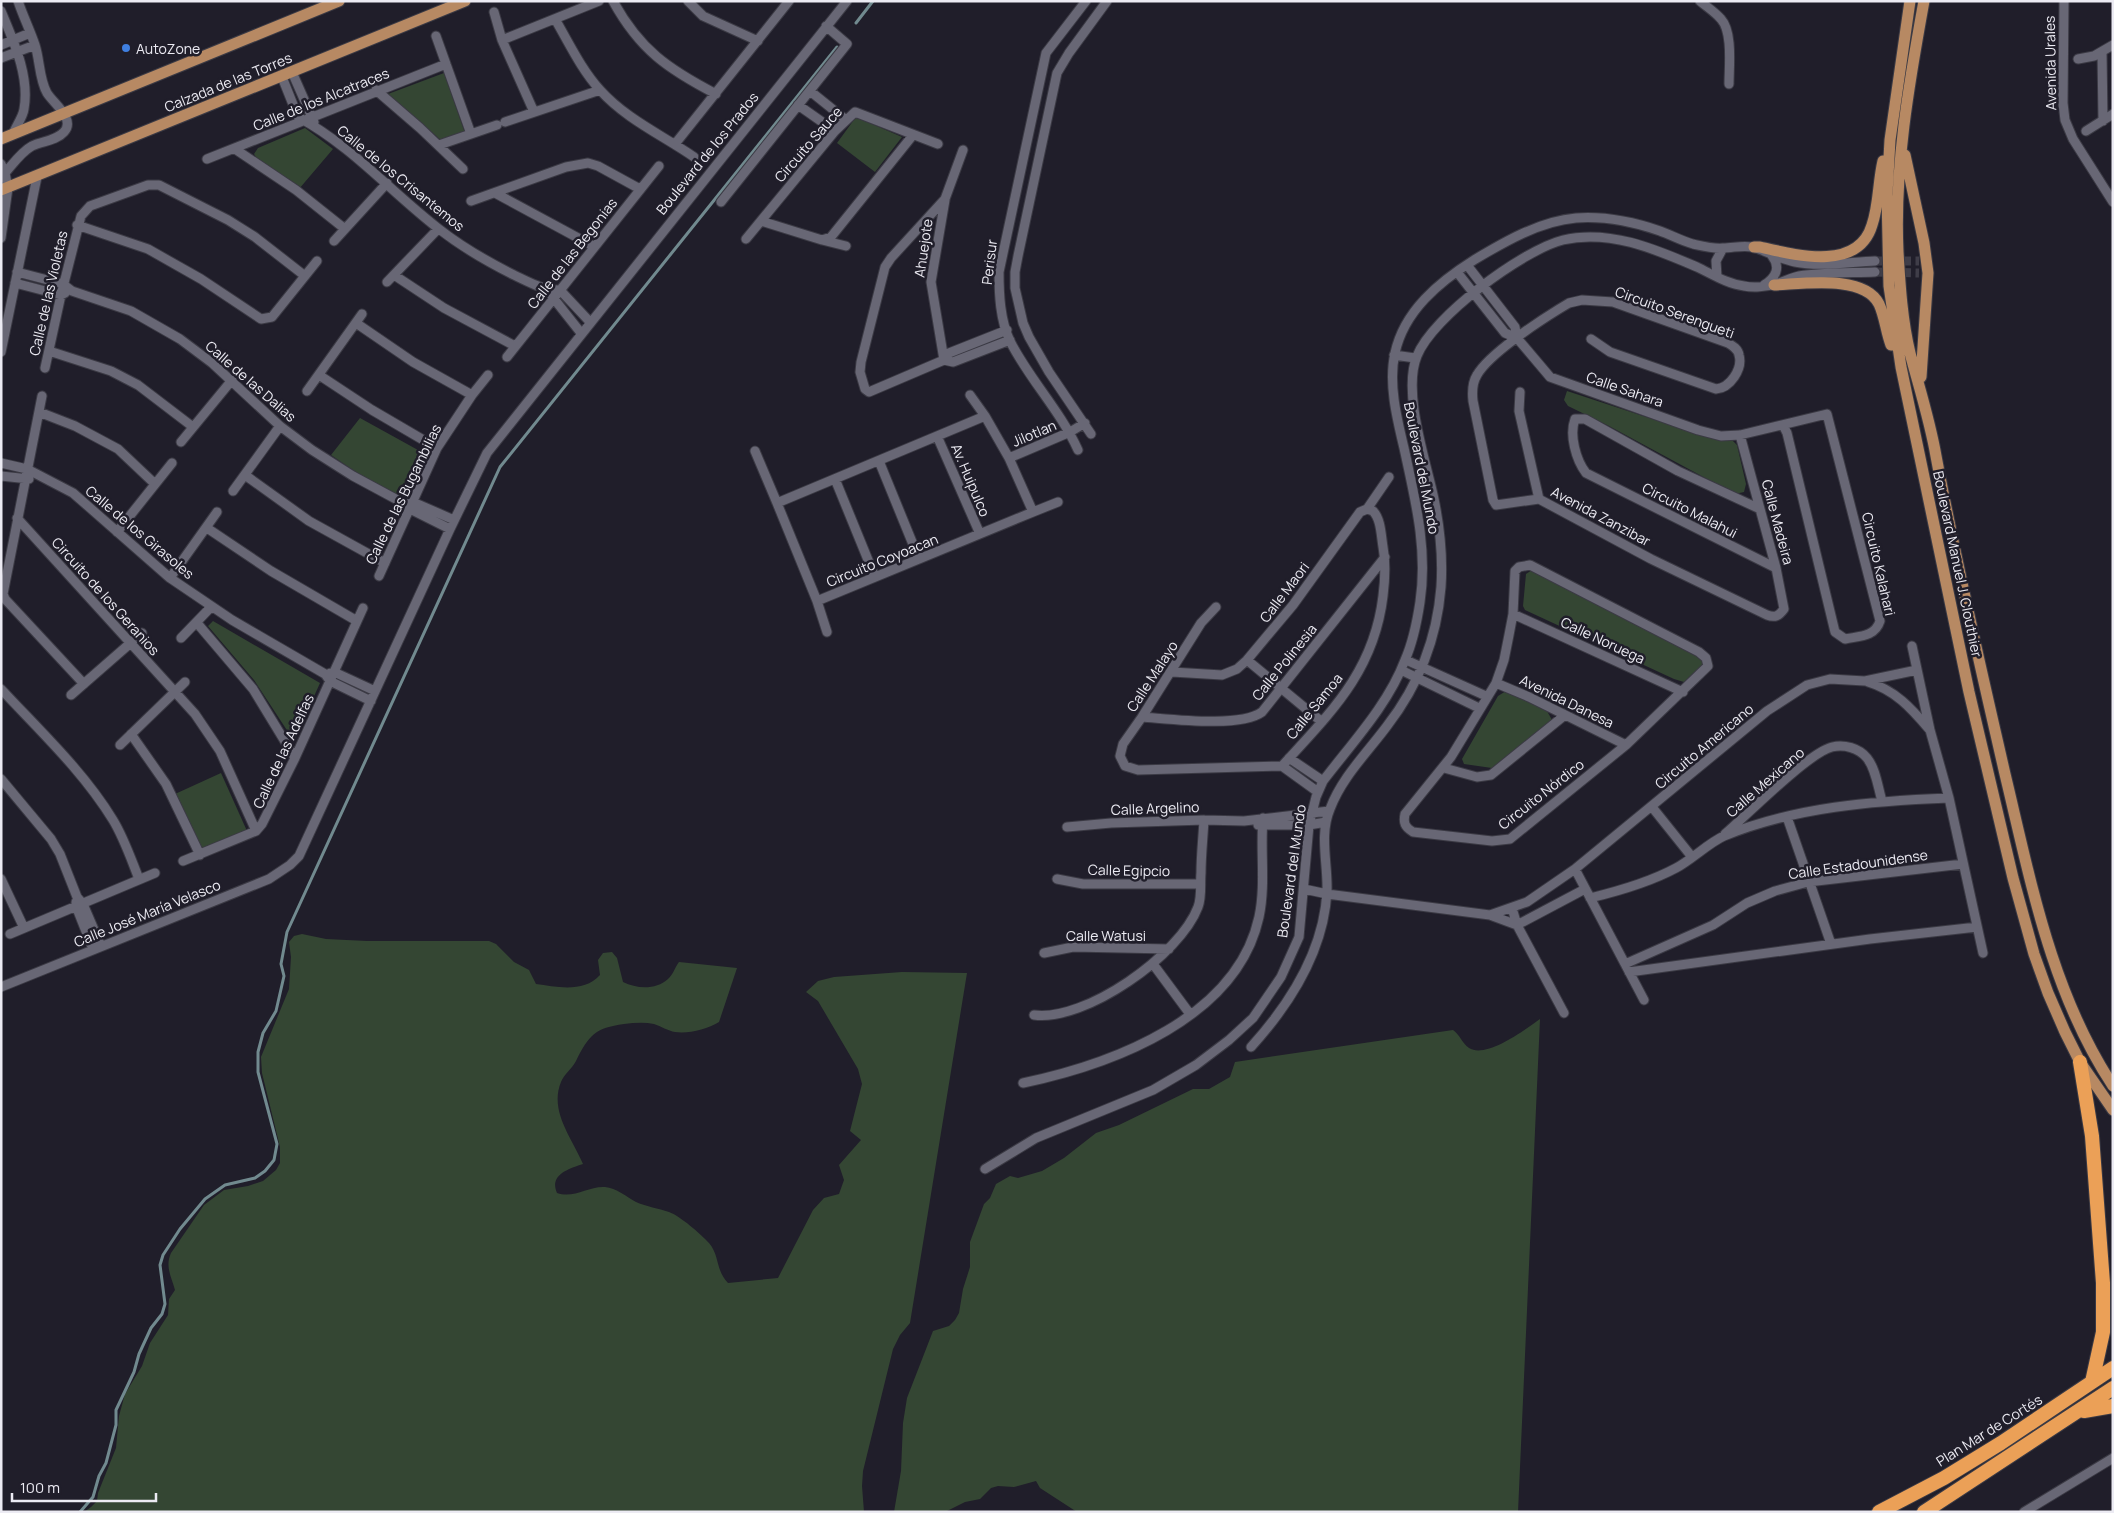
<svg xmlns="http://www.w3.org/2000/svg" width="2114" height="1513" viewBox="0 0 2114 1513" font-family="Manrope,sans-serif">
<rect width="100%" height="100%" fill="#201e2a"/>
<path fill="#344633" d="M444,73L465,133L443,142L388,94Z
M856,117L902,137L875,172L837,143Z
M305,128L333,149L299,189L256,157L254,154L258,148Z
M1567,391L1707,437L1732,440L1737,445L1746,484L1744,492L1735,494L1609,426L1568,406L1564,400Z
M360,418L427,455L408,500L366,479L331,455Z
M1532,570L1700,656L1703,661V668L1684,682L1674,679L1525,610L1523,606L1526,574Z
M213,621L320,683L294,741L254,680L208,626Z
M1506,691L1547,711L1552,720L1492,768L1464,764L1462,759L1498,696Z
M221,773L247,831L201,852L175,794Z
M302,934L326,939L367,941H489L496,944L514,962L529,970L536,984C557,987 584,993 600,975L598,960L603,953L612,952L617,958L623,982C637,989 656,990 668,979C673,975 675,967 679,962L737,968L719,1022C707,1029 689,1034 675,1032C668,1031 661,1026 654,1024C644,1022 634,1023 624,1024C595,1028 589,1035 576,1061C572,1069 564,1074 561,1082C549,1111 572,1138 583,1164C568,1169 549,1175 557,1193C574,1199 588,1186 605,1187C616,1188 627,1197 636,1202C647,1207 658,1208 669,1212C680,1216 701,1234 709,1243C720,1256 715,1269 728,1283L778,1278L813,1210L824,1198L839,1194L844,1180L839,1165L861,1140L850,1131L862,1084L858,1069L818,1001L806,992L818,981L834,977L902,972L967,973L910,1323L900,1335L893,1349L863,1471L862,1486L864,1512H84L91,1507L97,1501L98,1493L116,1448L119,1416L125,1394L142,1366L150,1343L168,1315L169,1299L175,1290C171,1276 165,1266 171,1253L204,1205L224,1190L248,1186L263,1181L276,1170L280,1163V1147L262,1073L261,1057L289,989L291,957L289,942L294,936Z
M1540,1019L1518,1512H1077L1040,1488L1036,1481L1014,1487L998,1486L991,1488L980,1499L965,1502L945,1512H894L901,1471L903,1423L907,1398L933,1331L949,1326L955,1320L959,1313L963,1289L970,1267V1242L984,1204L990,1198L996,1184L1010,1176L1018,1178L1042,1171L1064,1158L1096,1133L1119,1125L1193,1089H1209L1230,1077L1235,1062L1453,1030C1460,1035 1462,1043 1469,1048C1486,1059 1526,1029 1540,1019Z"/>
<g fill="none" stroke-linecap="round" stroke-linejoin="round">
<path stroke="#718a8f" stroke-width="3" d="M856,23L873,1
M80,1512L93,1497L99,1476L106,1463L116,1425V1410L134,1372L139,1354L151,1328L162,1314L165,1304L160,1265L163,1255L180,1229L205,1199L225,1185L255,1178L265,1171L274,1160L277,1144L258,1072V1052L263,1033L276,1011L284,976L281,964L287,932L500,467L837,47"/>
<path stroke="#3f3d48" stroke-width="9" stroke-dasharray="9 4.5" stroke-linecap="butt" d="M1875,261H1919
M1875,272L1919,273"/>
<defs>
<path id="minor" d="M613,1C640,50 668,69 716,94
M688,1L703,16L758,41
M1700,1C1707,7 1715,12 1721,19C1733,32 1729,67 1729,84
M2064,1L2063,103L2065,120L2073,139L2113,202
M1,11C13,40 30,76 24,109C23,117 16,126 13,134
M494,12L502,40L534,112
M555,19C569,43 581,69 600,90C626,119 662,135 694,157
M436,36L471,134
M502,40L599,1
M1,45L30,33
M2102,52L2103,121
M1,58L35,45
M2078,59L2094,56L2113,45
M292,72L314,122
M282,77L298,117C352,146 391,192 439,229C462,247 488,262 514,275C529,282 544,291 560,290L590,322
M376,90L420,128L463,169
M810,91L846,120
M798,105L835,131
M505,122L600,90
M2086,131L2113,114
M675,144L789,1
M439,145L497,125
M235,149L296,190L345,229
M963,150L945,199L891,258L885,267L861,362L860,372L865,389L869,392L944,360L949,353L1007,330
M207,159L446,64
M1,164L5,173
M495,193L593,246
M471,201L566,167L588,163L598,166L640,189
M721,202L847,44L826,26
M761,221L822,240L846,246
M77,225L148,249L201,279L261,319L272,317L317,261
M1,238L8,188L5,173C13,164 21,152 32,146C42,141 56,141 64,132C76,119 53,103 47,93C39,79 40,60 35,45C30,30 23,16 18,1
M746,239L835,131L855,112L938,144
M822,240L831,237L913,135
M334,241L387,183
M1467,265L1515,327L1517,338L1550,377L1698,430L1721,436L1740,435L1827,414L1880,621C1875,637 1859,636 1845,639L1835,632L1787,433L1783,425
M17,272L63,284L72,291L131,311L180,339L212,363L280,426L312,450L353,476L405,504L410,509L450,529
M1457,272L1505,333L1517,338
M394,275L444,308L515,346
M1717,277L1716,261L1723,248
M387,282L438,229
M15,283L61,295L65,293
M1764,285C1776,278 1781,267 1772,256
M551,295L581,333
M356,323L413,362L472,395
M1591,339L1610,352L1716,389C1730,388 1743,369 1739,355C1738,349 1733,346 1728,343L1613,302L1582,300L1569,303L1559,309C1538,322 1489,354 1477,375C1472,383 1472,392 1473,401L1493,500L1496,505L1539,499L1651,559L1767,615C1775,618 1779,616 1784,609L1776,568L1740,435
M49,351L111,371L138,385L193,427
M1,352L37,177
M1394,355L1415,358
M507,357L659,166
M944,360L931,282L945,200
M944,360L953,362L1010,340
M45,368L61,295L81,216L90,206L148,185H159L228,220L255,237L305,276
M319,375L372,410L437,448
M307,391L362,314
M1520,392L1519,411L1539,499
M970,395L985,416
M42,396L3,594L5,599L84,684
M39,412L75,426L118,449L155,484
M985,416L1009,458L1033,512L817,601L777,503Z
M1091,434L1049,372L1029,337L1023,323L1015,288V272L1018,256L1057,73L1069,53L1107,1
M937,436L980,534
M181,442L232,380
M1078,450C1060,410 1029,379 1010,341C1000,320 999,294 999,272L1046,53L1086,1
M755,451L777,503
M1009,458L1070,432L1085,423
M879,461L919,559
M1,463L27,469L73,493L170,578L232,620L325,674L330,681L371,701
M245,475L309,521L385,563
M1,476L29,479
M835,479L875,577
M233,491L280,426
M408,503L413,502L454,520
M1760,509L1678,471L1585,419H1575C1569,435 1576,460 1586,473L1776,568
M1033,512L1058,502
M17,518L195,714L220,751L256,831
M207,528L271,571L357,621
M117,532L172,463
M1530,565L1699,652L1706,658L1708,666L1626,745L1510,839L1492,841L1413,832C1405,827 1403,823 1405,814L1451,757L1496,683L1504,660L1509,635L1513,614L1515,571L1519,567Z
M379,576L437,448L472,395L488,375
M170,578L217,512
M817,601L827,632
M1216,607L1201,623L1142,717L1123,744L1120,756L1125,766L1138,770L1282,766C1330,713 1374,672 1383,596C1385,580 1386,563 1383,547C1381,535 1381,519 1373,511L1367,509
M1513,614L1683,692
M197,623L253,689L295,758
M181,638L211,607
M1912,646L1930,730L1949,798L1983,953
M1247,660L1322,722
M1406,660L1486,696
M1401,670L1479,708
M1172,672L1222,675L1237,669L1247,660L1293,605L1360,512L1367,509L1389,477
M330,673L334,672L375,691
M1868,682C1895,690 1911,708 1929,729
M1496,683L1529,697L1626,745
M1,689C40,731 83,771 113,820C124,838 131,859 139,879
M71,695L142,633
M1142,717C1171,719 1240,728 1262,712L1385,557
M131,734L166,784L200,855
M120,745L185,682
M1289,758L1323,781
M1282,766L1318,792
M1444,768L1477,777L1491,775L1565,715
M1,779L51,839L60,854L77,897L83,904L101,946
M1652,807L1692,857
M1787,817L1831,944
M1258,825H1309L1326,822
M1067,827L1111,823L1204,820L1244,821L1329,811
M1725,834C1747,815 1808,753 1832,747C1844,744 1859,748 1867,758C1876,769 1878,788 1882,801
M183,861L256,831L262,824L295,758L363,608
M1575,869L1644,1000
M1,879L24,928
M1057,879L1083,884H1200
M1304,889L1327,894L1490,915L1517,925
M1590,898C1619,891 1650,882 1676,868C1691,860 1710,842 1724,836C1796,807 1872,801 1949,798
M76,902V906L93,949
M1512,908L1517,925L1564,1013
M1490,915L1527,902L1575,869L1767,711L1807,685L1830,679L1865,681L1917,670
M1517,925L1585,889
M10,934L155,873
M1044,953L1073,947L1169,949
M1153,964L1190,1014
M1625,964L1713,925L1747,903L1775,891L1808,882L1963,864
M1629,972L1870,939L1977,927
M1,987L269,879L290,865L299,856L450,529L487,453L847,1
M1034,1015C1085,1022 1180,955 1198,907C1202,897 1200,884 1201,873C1201,856 1203,838 1204,820
M1251,1047C1290,1004 1324,951 1327,891C1328,864 1319,835 1330,809C1342,777 1367,753 1387,726C1418,686 1437,638 1441,587C1443,557 1440,528 1434,499C1426,461 1402,392 1417,356C1432,317 1523,250 1563,240C1609,229 1655,249 1697,267C1712,274 1727,284 1744,286C1753,288 1766,287 1775,284C1783,282 1790,278 1799,276C1823,272 1850,273 1875,272
M1023,1083C1113,1064 1237,1018 1259,917C1266,884 1260,851 1263,818
M985,1169L1036,1138L1153,1090L1196,1065L1229,1040L1253,1018L1281,977L1299,937L1309,825L1316,797L1323,781C1352,743 1388,705 1405,660C1413,642 1417,622 1420,602C1428,549 1415,499 1404,448C1397,419 1388,383 1395,353C1404,311 1439,282 1474,260C1504,242 1540,221 1576,218C1604,216 1634,222 1660,231C1671,235 1682,241 1693,244C1702,246 1714,249 1723,248C1733,248 1742,245 1752,247C1767,251 1780,259 1795,262C1821,267 1849,262 1875,261
M2024,1512L2113,1458"/>
<path id="major" d="M1910,1L1890,140L1887,194L1889,286L1901,367L1969,692L2013,878L2034,954L2048,993L2065,1032L2080,1062L2113,1110
M1924,1C1909,83 1894,169 1898,252C1900,285 1902,320 1910,353C1919,387 1930,421 1936,456C1956,563 1981,669 2005,774C2031,882 2051,992 2113,1086
M1,139L339,1
M1905,155L1924,243L1928,273L1921,377
M1,190L465,1
M1754,247H1760C1795,255 1858,272 1872,225C1879,205 1878,182 1883,161
M1774,285C1802,284 1864,274 1879,304C1885,317 1886,332 1891,345"/>
<path id="highway" d="M2080,1062L2092,1136L2103,1283V1332L2092,1382
M2084,1411L2113,1406
M1879,1512L1944,1478L2001,1443L2113,1368
M1924,1512L2113,1388"/>
</defs>
<use href="#minor" stroke="#3b3a44" stroke-width="11"/>
<use href="#major" stroke="#3b3a44" stroke-width="13"/>
<use href="#highway" stroke="#3b3a44" stroke-width="16"/>
<use href="#minor" stroke="#686775" stroke-width="9"/>
<use href="#major" stroke="#b78963" stroke-width="11"/>
<use href="#highway" stroke="#eba057" stroke-width="14"/>
</g>
<circle fill="#3f7fe0" stroke="#201e2a" stroke-width="2" cx="126" cy="48" r="5"/>
<g text-anchor="middle" dominant-baseline="central" stroke-width="5" stroke-linejoin="round" paint-order="stroke">
<g font-size="14" fill="#ecebf3" stroke="#201e2a" text-anchor="start">
<text x="136" y="48">AutoZone</text>
</g>
<g font-size="14" fill="#ecebf3" stroke="#201e2a">
<text transform="translate(2050 63) rotate(-91)">Avenida Urales</text>
<text transform="translate(228 82) rotate(-22)">Calzada de las Torres</text>
<text transform="translate(321 99) rotate(-22)">Calle de los Alcatraces</text>
<text transform="translate(808 144) rotate(-49)">Circuito Sauce</text>
<text transform="translate(707 153) rotate(-51)">Boulevard de los Prados</text>
<text transform="translate(401 178) rotate(39)">Calle de los Crisantemos</text>
<text transform="translate(923 248) rotate(-82)">Ahuejote</text>
<text transform="translate(572 253) rotate(-52)">Calle de las Begonias</text>
<text transform="translate(989 262) rotate(-83)">Perisur</text>
<text transform="translate(48 293) rotate(-77)">Calle de las Violetas</text>
<text transform="translate(1675 312) rotate(20)">Circuito Serengueti</text>
<text transform="translate(251 381) rotate(41)">Calle de las Dalias</text>
<text transform="translate(1625 389) rotate(19)">Calle Sahara</text>
<text transform="translate(1034 433) rotate(-23)">Jilotlan</text>
<text transform="translate(1422 468) rotate(79)">Boulevard del Mundo</text>
<text transform="translate(971 480) rotate(67)">Av. Huipulco</text>
<text transform="translate(403 494) rotate(-64)">Calle de las Bugambilias</text>
<text transform="translate(1690 510) rotate(27)">Circuito Malahui</text>
<text transform="translate(1601 516) rotate(28)">Avenida Zanzibar</text>
<text transform="translate(1778 522) rotate(75)">Calle Madeira</text>
<text transform="translate(140 532) rotate(40)">Calle de los Girasoles</text>
<text transform="translate(882 560) rotate(-22)">Circuito Coyoacan</text>
<text transform="translate(1879 564) rotate(77)">Circuito Kalahari</text>
<text transform="translate(1958 564) rotate(78)">Boulevard Manuel J. Clouthier</text>
<text transform="translate(1284 592) rotate(-53)">Calle Maori</text>
<text transform="translate(106 596) rotate(48)">Circuito de los Geranios</text>
<text transform="translate(1603 640) rotate(25)">Calle Noruega</text>
<text transform="translate(1284 662) rotate(-51)">Calle Polinesia</text>
<text transform="translate(1152 676) rotate(-57)">Calle Malayo</text>
<text transform="translate(1567 701) rotate(26)">Avenida Danesa</text>
<text transform="translate(1314 706) rotate(-51)">Calle Samoa</text>
<text transform="translate(1704 746) rotate(-40)">Circuito Americano</text>
<text transform="translate(283 751) rotate(-65)">Calle de las Adelfas</text>
<text transform="translate(1765 782) rotate(-41)">Calle Mexicano</text>
<text transform="translate(1541 794) rotate(-38)">Circuito Nórdico</text>
<text transform="translate(1155 808) rotate(-2)">Calle Argelino</text>
<text transform="translate(1858 864) rotate(-8)">Calle Estadounidense</text>
<text transform="translate(1129 870) rotate(1)">Calle Egipcio</text>
<text transform="translate(1291 871) rotate(-82)">Boulevard del Mundo</text>
<text transform="translate(147 913) rotate(-22)">Calle José María Velasco</text>
<text x="1106" y="935">Calle Watusi</text>
<text transform="translate(1989 1430) rotate(-32)">Plan Mar de Cortés</text>
</g>
</g>
<rect width="2114" height="1513" fill="none" stroke="#ecebf3" stroke-width="5"/>
<path d="M12 1493v8h144v-8" fill="none" stroke="#ecebf3" stroke-width="2.5"/>
<text x="20" y="1493" font-size="15" fill="#ecebf3" stroke="#201e2a" stroke-width="4" paint-order="stroke">100 m</text>
</svg>
